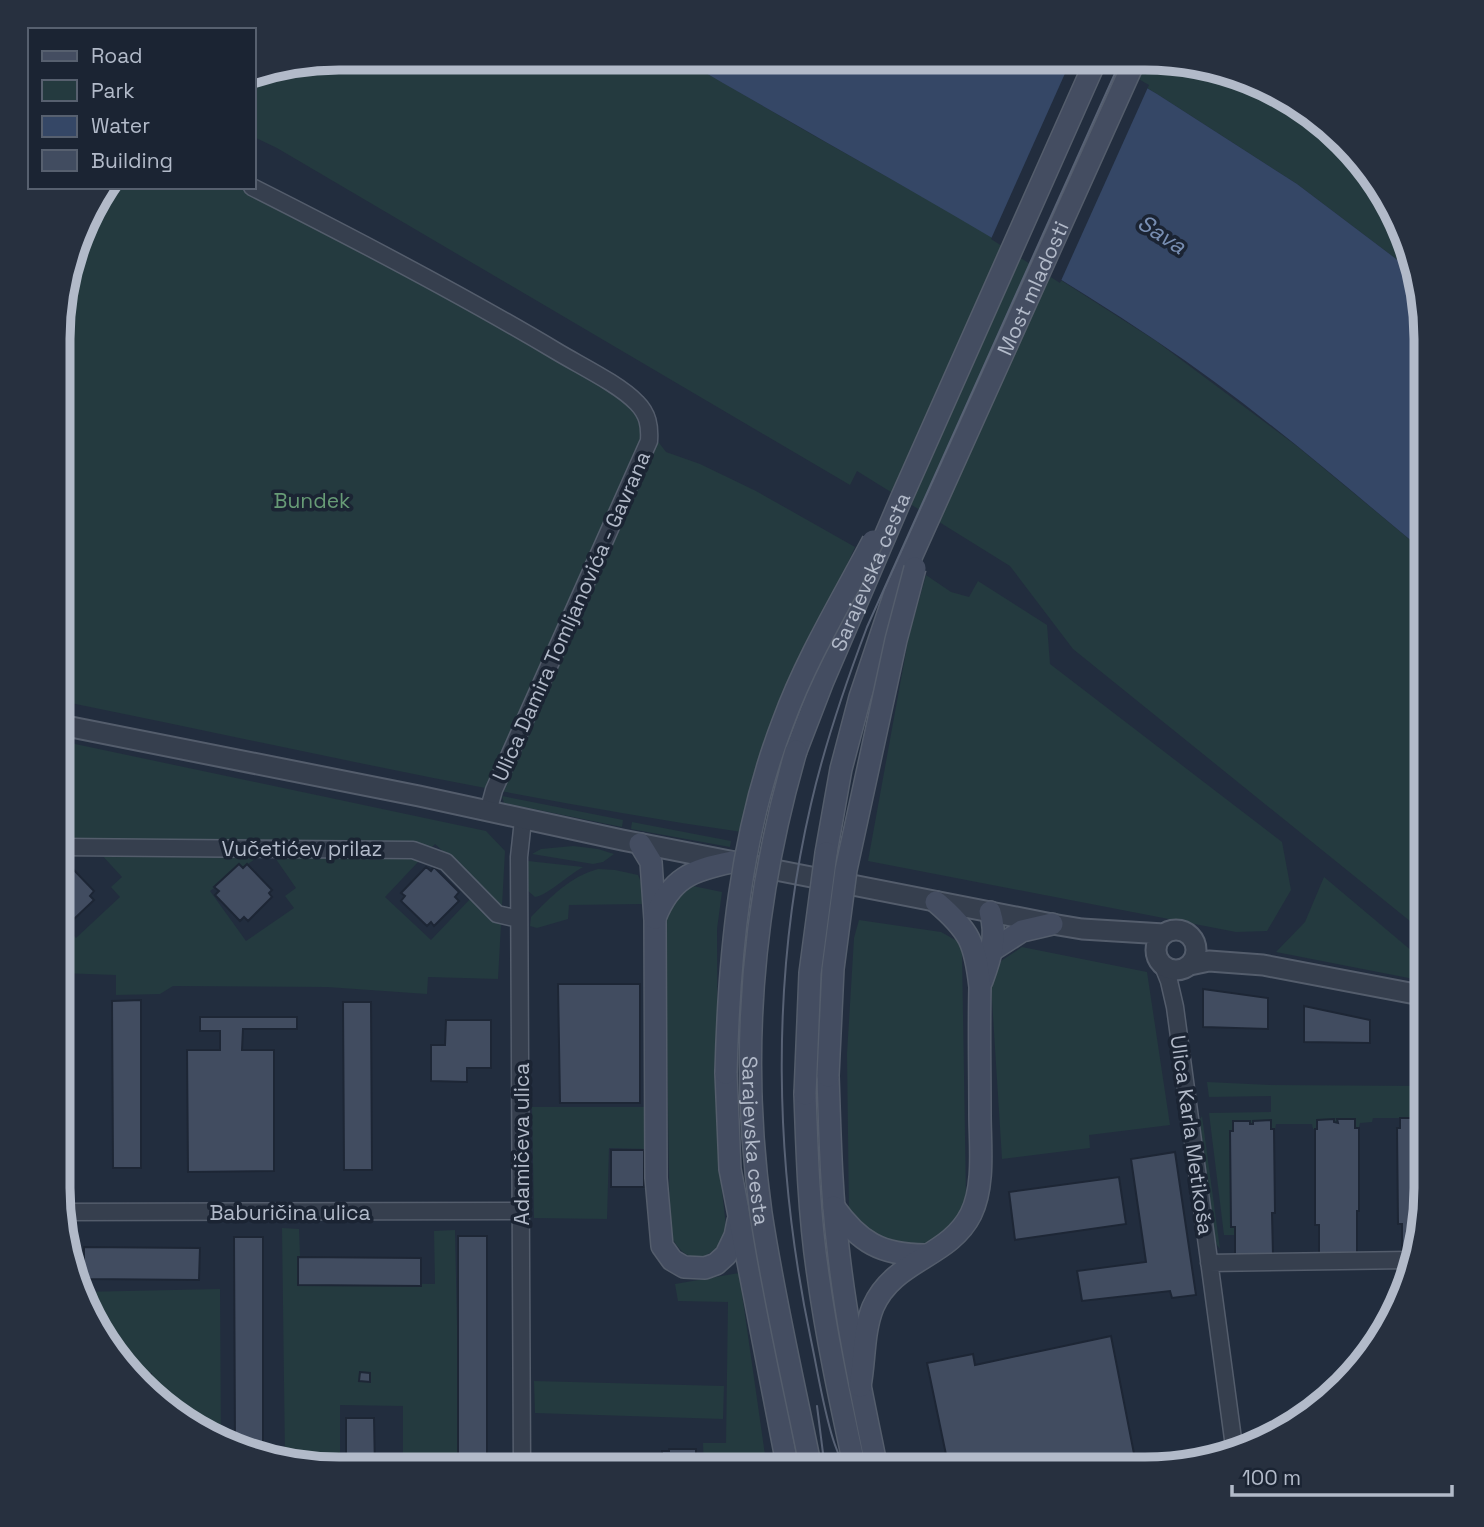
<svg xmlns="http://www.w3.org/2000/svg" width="1484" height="1527" viewBox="0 0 1484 1527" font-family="'Space Grotesk',sans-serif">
<rect width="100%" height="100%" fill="#222d3e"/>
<path fill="#243a3f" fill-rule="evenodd" d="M339,58L682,59L813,135L987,233L1156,341L1298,447L1426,553V934L1073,649L1010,566L857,471L850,485L277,148L254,137V72Z
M1099,60H1181L1286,96L1379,182L1411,248L1416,274L1297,184L1157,94Z
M105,187H237L374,255L598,382L631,406L666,452L700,464L756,491L855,547L819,627L797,662L779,703L768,734L742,832C514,799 287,747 61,701L63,284L95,199Z
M926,575L951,592L969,597L978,581L1047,625L1050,664L1282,842L1291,890L1267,931L1236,932L868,861L909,635Z
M61,741L486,831L505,851L498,979L428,977L427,994L327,987L173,986L160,994L116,995V975L60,973V921L76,938L120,897L111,887L122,877L89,841L60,867ZM435,844L471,877V898L431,940L385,897ZM269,849L296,888L285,896L294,908L246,941L210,891Z
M502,796L623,820L622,827L504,803Z
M632,822L731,841L730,847L631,829Z
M573,846L598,849L614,854L603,862L593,864L532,854L541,849Z
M528,861L583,867C570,874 546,896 535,897L527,890Z
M598,869L615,870L638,875L645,892V902L642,904L569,905L568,919L537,928L530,926L531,917C551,897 569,877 598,869Z
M1324,877L1425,962L1424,981L1276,952L1305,922Z
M688,885L722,892L717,929L718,1156L727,1235C708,1263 686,1267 670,1234L665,912Z
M859,920L941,932L959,942L962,953L966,1198L957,1222L943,1238L914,1247L868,1235L849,1215L847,1054L854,938Z
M1022,947L1147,972L1170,1125L1089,1135L1090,1148L1002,1159L991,984L1001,961Z
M1207,1082L1270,1085L1426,1086V1118H1373L1372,1122L1360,1123L1359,1127L1355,1128V1119H1338V1123L1334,1122L1333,1119L1317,1120V1129H1313L1312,1124H1276L1275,1130L1271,1129L1270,1120L1254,1121L1253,1124H1250L1249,1121H1233V1131H1231L1235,1235H1224L1209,1113L1271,1112V1096L1209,1097Z
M532,1107H645L646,1149L609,1148L607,1219L534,1218Z
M1202,1116L1220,1249L1215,1242L1199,1121Z
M282,1228L299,1229L301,1282L435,1284L434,1231L455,1230L460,1469H403V1406L340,1405V1469H321L285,1458Z
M739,1273L767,1469H704L703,1443H726L728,1302L678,1301L675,1284Z
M220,1289L221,1439L199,1432L105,1345L79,1292Z
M534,1381L724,1386L723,1419L535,1413Z"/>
<path fill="#354766" d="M682,59L1099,60L1157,94L1297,184L1416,274L1426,321V553C1338,480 1251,404 1155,340C1003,238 840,152 682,59Z"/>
<path fill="#222d3e" d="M1071,60H1106L1149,85L1060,283L991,239Z"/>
<path fill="#414c60" stroke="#1d2635" stroke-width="2" d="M239,864L243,868L247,864L272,890L269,893L272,897L248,921L244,917L240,921L215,895L219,891L214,887Z
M64,867L67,871L71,867L94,891L90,896L94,900L74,919L70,914L66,918L60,912V870Z
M426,867L431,871L434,867L459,892L455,897L459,901L434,926L431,922L427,926L401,901L405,896L401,893Z
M558,984H640V1103H560Z
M1203,989L1268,998V1029L1203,1027Z
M141,1000V1168H113L112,1001Z
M343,1002H371L372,1170H344Z
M1304,1006L1370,1020V1043L1304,1042Z
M200,1017H297V1029H243L242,1050H274V1171L188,1172L187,1050H220V1031H200Z
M446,1020H491V1068H467V1082L431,1081V1045H445Z
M1400,1118H1417V1121H1421L1420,1118H1426V1206L1412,1253H1402V1224H1398L1397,1128H1400Z
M1334,1119V1122L1338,1123L1337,1119H1355V1128H1359V1211H1357V1254H1319V1225H1315V1129H1317V1120Z
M1271,1120V1129H1274L1275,1213H1272L1273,1255L1235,1256V1227H1231L1230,1131H1233V1121H1250V1124H1253V1121Z
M611,1150H644V1187H611Z
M1175,1152L1196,1295L1172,1298L1170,1291L1082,1301L1077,1271L1146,1262L1131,1159Z
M1119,1177L1126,1224L1015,1240L1009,1192Z
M458,1236H487V1469H458Z
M234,1237H263V1451L235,1443Z
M84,1247L200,1248L199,1280L84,1279Z
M298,1257L421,1258V1286L298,1285Z
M1111,1336L1137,1469H949L927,1363L973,1354L975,1365Z
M360,1372L370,1373V1382L359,1381Z
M139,1374H151V1384H148Z
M346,1418H374L375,1469H346Z
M669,1449H696V1464H665V1469H621V1454L662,1455V1451H669Z
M583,1454H605L604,1469H583Z
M605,1454H621V1469H604Z"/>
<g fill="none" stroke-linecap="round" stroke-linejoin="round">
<defs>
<path id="minor" d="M252,187C355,239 457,292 556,351C579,365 619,384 637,403C648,414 650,426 649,441L494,790L488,812
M60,847L413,850L446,862L497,914L519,919
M1163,966L1169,981L1175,1007L1235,1454
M60,1212L521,1211
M1209,1263L1409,1260
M522,1469L519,857L523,820"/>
<path id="tertiary" d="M61,725L419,796L622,840L1052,924L1082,929L1164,934
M1156 950a20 20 0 1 1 40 0a20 20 0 1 1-40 0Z
M1190,965L1209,961L1263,965L1426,996"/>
<g id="secondary">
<path id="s1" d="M796,751L823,681L901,499L1096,60"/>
<path d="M640,844L651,862L655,920L656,1178L662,1246L672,1260L684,1267L705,1268L716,1264L726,1255L735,1236L738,1221"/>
<path id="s2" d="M826,853L841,769L860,697L895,593L1135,60"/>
<path d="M655,918C671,878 692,870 732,862"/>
<path d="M991,951L1022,931L1052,924"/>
<path d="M982,981C990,959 998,936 990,912"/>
<path d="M726,1073L730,1169L788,1469"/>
<path d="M828,1076C830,1133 831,1190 838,1247C846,1322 862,1395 877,1469"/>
<path d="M805,1094C807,1154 809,1215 818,1275C827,1340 841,1404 855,1469"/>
<path d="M834,1207C859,1242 881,1255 925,1255"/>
<path d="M860,1386C865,1360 863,1332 873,1307C894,1259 949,1258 971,1214C985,1185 980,1145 980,1114C980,1072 979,1029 980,987C975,943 970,931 936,902"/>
</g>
</defs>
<use href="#minor" stroke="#545d6c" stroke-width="19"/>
<use href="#tertiary" stroke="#545d6c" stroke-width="23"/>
<use href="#secondary" stroke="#545d6c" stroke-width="24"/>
<use href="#minor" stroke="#363f4e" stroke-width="16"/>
<use href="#tertiary" stroke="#363f4e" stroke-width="19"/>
<use href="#secondary" stroke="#444d61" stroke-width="21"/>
<path stroke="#586275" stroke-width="2" d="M817,1406L825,1469
M844,1469C841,1459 836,1449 833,1439C823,1407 818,1373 811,1340C774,1164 770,980 811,804C825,743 845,685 867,627L1121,60"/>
<defs>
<g id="secondary-bridge">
<path id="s3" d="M796,751C752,902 739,1057 761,1213C774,1299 794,1384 811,1469"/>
<path d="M726,1073C729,955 740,834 783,722C806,659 842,600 873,541"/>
<path d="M828,1076L833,969L846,870L896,640L915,568"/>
<path d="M805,1094L810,973L826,853"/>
</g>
</defs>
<use href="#secondary-bridge" stroke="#545d6c" stroke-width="24" stroke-linecap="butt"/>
<use href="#secondary-bridge" stroke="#444d61" stroke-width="21"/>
</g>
<g text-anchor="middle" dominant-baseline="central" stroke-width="7" stroke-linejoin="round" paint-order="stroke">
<g font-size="21" fill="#b2bac9" stroke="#1b2433">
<text stroke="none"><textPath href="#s2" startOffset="604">Most mladosti</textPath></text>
<text stroke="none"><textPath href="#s1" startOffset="194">Sarajevska cesta</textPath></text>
<text transform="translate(571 616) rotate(-66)">Ulica Damira Tomljanovića - Gavrana</text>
<text x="302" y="848">Vučetićev prilaz</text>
<text transform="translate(1192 1135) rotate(82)">Ulica Karla Metikoša</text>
<text stroke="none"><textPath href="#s3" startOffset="394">Sarajevska cesta</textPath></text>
<text transform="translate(521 1144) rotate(-90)">Adamičeva ulica</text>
<text x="290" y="1212">Baburičina ulica</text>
</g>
<g font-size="21" fill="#679b76" stroke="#1b2433">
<text x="312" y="500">Bundek</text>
</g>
<g font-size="23" font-style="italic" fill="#788eb2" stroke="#1b2433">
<text transform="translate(1162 234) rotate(33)">Sava</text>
</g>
</g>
<path d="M0 0H1484V1527H0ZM339 70H1145A269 269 0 0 1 1414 339V1188A269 269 0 0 1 1145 1457H339A269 269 0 0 1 70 1188V339A269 269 0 0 1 339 70Z" fill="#27303f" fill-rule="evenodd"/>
<path fill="none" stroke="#b2bac9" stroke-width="9" d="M339 70H1145A269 269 0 0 1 1414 339V1188A269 269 0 0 1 1145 1457H339A269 269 0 0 1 70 1188V339A269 269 0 0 1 339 70Z"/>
<rect x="28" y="28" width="228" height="161" fill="#1b2433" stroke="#57606f" stroke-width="2"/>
<rect x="42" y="51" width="35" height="10" fill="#444d61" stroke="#57606f" stroke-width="2"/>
<text x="91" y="63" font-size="21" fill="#b2bac9">Road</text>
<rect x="42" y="80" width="35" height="21" fill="#243a3f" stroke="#57606f" stroke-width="2"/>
<text x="91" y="98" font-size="21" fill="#b2bac9">Park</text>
<rect x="42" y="116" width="35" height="21" fill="#354766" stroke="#57606f" stroke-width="2"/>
<text x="91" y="133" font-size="21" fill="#b2bac9">Water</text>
<rect x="42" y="150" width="35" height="21" fill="#414c60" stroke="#57606f" stroke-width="2"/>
<text x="91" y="168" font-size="21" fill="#b2bac9">Building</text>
<path d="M1232 1485v10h220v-10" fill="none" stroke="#b2bac9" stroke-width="3.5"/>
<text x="1242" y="1485" font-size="21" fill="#b2bac9" stroke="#1b2433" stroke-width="5" paint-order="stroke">100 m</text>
</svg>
